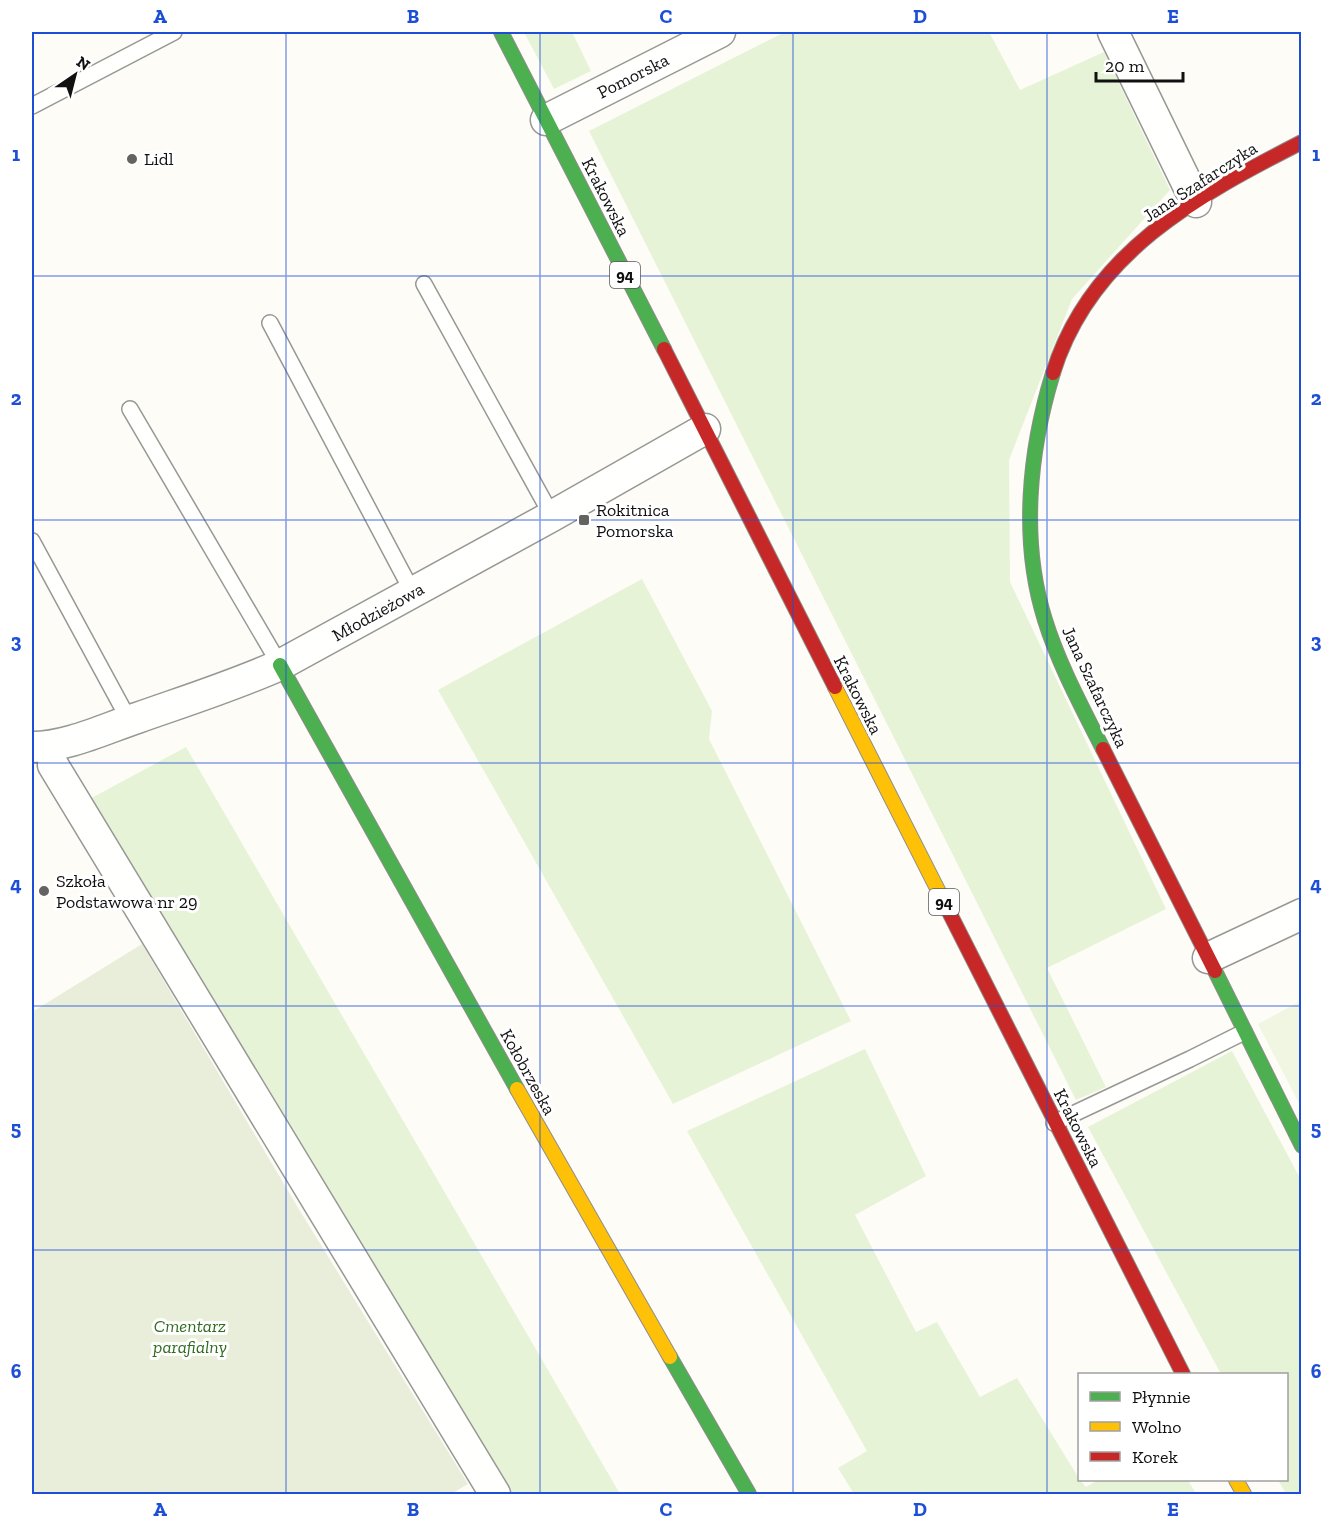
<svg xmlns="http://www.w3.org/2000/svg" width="1333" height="1526" viewBox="0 0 1333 1526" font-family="'Zilla Slab',serif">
<rect width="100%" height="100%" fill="#fdfcf7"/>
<path fill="#e7f3d7" d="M524,32H572L591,71L554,89Z
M785,32H989L1020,90L1104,52L1170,190L1072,299L1009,460L1010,582L1166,909L1047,968L1106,1087L1076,1100L589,131Z
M642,579L712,711L709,739L851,1021L673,1104L438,690Z
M186,747L620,1494H508L86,801Z
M865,1049L926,1176L855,1215L916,1332L937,1322L980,1397L1017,1378L1080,1480L1086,1487L1098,1480H1188L1196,1494H854L838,1468L867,1451L687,1131Z
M1232,1051L1301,1180V1494H1286L1278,1480H1286V1374H1221L1088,1127Z"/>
<path fill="#e9eedb" d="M142,944L297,1206L468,1484L451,1494H32V1012Z"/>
<path fill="#f0f6e1" d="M1301,1001V1107L1258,1024Z"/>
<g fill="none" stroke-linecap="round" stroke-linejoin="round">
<defs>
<path id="lane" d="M32,106L174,32
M424,284L552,516
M270,323L413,593
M130,409L280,665
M32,541L129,720
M1054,1123L1190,1059L1244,1032"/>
<path id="street" d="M1113,32L1196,202
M546,120L720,32
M32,747C67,747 104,729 137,718C185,701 233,686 280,665L552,516L705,429
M53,765L495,1494
M1208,958L1302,914"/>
<path id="fast" d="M501,32L664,349
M1053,373C1029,451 1020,541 1045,620C1059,665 1082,707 1103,749
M280,665L517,1089
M1215,971L1302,1146
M670,1357L749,1494"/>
<path id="slow" d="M835,687L947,908
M517,1089L670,1357
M1236,1480L1244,1494"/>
<path id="jam" d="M664,349L835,687
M1053,373C1090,253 1198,195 1302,142
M1103,749L1215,971
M947,908L1183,1374"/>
</defs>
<use href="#lane" stroke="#979795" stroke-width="18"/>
<use href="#street" stroke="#979795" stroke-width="33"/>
<use href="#fast" stroke="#8e8d8b" stroke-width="16"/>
<use href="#slow" stroke="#8e8d8b" stroke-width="16"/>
<use href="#jam" stroke="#8e8d8b" stroke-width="16"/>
<use href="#lane" stroke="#fffffe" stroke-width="15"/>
<use href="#street" stroke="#fffffe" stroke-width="30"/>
<use href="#fast" stroke="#4caf50" stroke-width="14"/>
<use href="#slow" stroke="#ffc107" stroke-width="14"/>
<use href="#jam" stroke="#c62828" stroke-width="14"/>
</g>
<path fill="none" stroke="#1d4ed8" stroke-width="1.5" stroke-opacity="0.55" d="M286,32V1494M540,32V1494M793,32V1494M1047,32V1494M32,276H1302M32,520H1302M32,763H1302M32,1006H1302M32,1250H1302"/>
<g fill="#646362" stroke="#fff" stroke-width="2">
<circle cx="132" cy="159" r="6"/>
<rect x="578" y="514" width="12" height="12" rx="3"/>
<circle cx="44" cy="891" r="6"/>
</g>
<g text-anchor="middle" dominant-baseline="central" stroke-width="6" stroke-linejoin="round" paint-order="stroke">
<g fill="#fff" stroke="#585858" stroke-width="1.5">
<rect x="610" y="262" width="30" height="26" rx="4.5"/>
<rect x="929" y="889" width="30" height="26" rx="4.5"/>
</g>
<g font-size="16" font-weight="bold" fill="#111">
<text x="625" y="275">94</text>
<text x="944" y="902">94</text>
</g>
<g font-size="18" fill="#111" stroke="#fff">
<text transform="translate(633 76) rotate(-27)">Pomorska</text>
<text transform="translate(1200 182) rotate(-33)">Jana Szafarczyka</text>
<text transform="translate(606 197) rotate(63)">Krakowska</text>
<text transform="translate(378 612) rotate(-29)">Młodzieżowa</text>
<text transform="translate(1095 687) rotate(65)">Jana Szafarczyka</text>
<text transform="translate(858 695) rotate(63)">Krakowska</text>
<text transform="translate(528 1072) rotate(61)">Kołobrzeska</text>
<text transform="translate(1078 1128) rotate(63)">Krakowska</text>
</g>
<g font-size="18" fill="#111" stroke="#fff" text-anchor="start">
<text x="144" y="159">Lidl</text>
<text x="596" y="510">Rokitnica<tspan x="596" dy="21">Pomorska</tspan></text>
<text x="56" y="881">Szkoła<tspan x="56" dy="21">Podstawowa nr 29</tspan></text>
</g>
<g font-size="18" font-style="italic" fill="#2f6b1f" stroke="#fff">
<text x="190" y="1326">Cmentarz<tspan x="190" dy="21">parafialny</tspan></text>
</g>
</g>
<rect width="1333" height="1526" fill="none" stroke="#ffffff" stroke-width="66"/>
<rect x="1078" y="1373" width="210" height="108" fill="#ffffff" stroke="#a0a0a0" stroke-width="1.5"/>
<rect x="1090" y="1392" width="30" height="9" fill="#4caf50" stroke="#a0a0a0" stroke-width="1.5"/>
<text x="1132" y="1403" font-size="18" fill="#111111">Płynnie</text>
<rect x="1090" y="1422" width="30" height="9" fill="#ffc107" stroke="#a0a0a0" stroke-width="1.5"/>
<text x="1132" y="1433" font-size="18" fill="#111111">Wolno</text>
<rect x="1090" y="1452" width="30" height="9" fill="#c62828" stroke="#a0a0a0" stroke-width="1.5"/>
<text x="1132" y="1463" font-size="18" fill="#111111">Korek</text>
<g transform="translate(75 75) rotate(35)" stroke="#ffffff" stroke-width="4.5" paint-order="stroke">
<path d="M0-4.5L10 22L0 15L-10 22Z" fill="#111111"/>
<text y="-9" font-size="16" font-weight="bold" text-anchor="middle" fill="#111111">N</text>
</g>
<path d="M1096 72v9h87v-9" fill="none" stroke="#111111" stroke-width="3"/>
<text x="1105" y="72" font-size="18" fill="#111111" stroke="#ffffff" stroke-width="4.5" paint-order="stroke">20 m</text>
<rect x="33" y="33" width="1267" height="1460" fill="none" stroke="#1d4ed8" stroke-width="2"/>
<g font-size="20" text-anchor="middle" font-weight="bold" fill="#1d4ed8">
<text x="160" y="23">A</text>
<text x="413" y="23">B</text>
<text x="666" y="23">C</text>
<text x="920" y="23">D</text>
<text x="1173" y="23">E</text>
<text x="16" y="161">1</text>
<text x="1316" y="161">1</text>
<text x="16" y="405">2</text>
<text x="1316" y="405">2</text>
<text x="16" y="648">3</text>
<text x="1316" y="648">3</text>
<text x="16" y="891">4</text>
<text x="1316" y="891">4</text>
<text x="16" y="1135">5</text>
<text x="1316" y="1135">5</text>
<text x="16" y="1378">6</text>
<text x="1316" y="1378">6</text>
<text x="160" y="1516">A</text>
<text x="413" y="1516">B</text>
<text x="666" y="1516">C</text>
<text x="920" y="1516">D</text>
<text x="1173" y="1516">E</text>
</g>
</svg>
